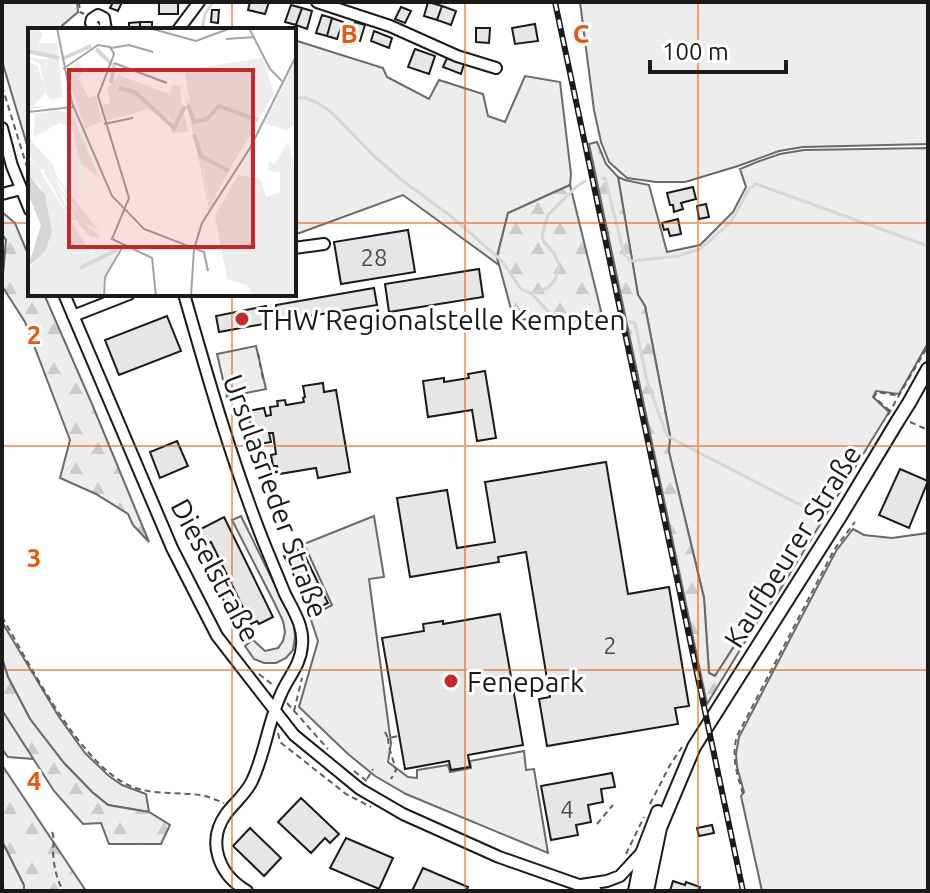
<svg xmlns="http://www.w3.org/2000/svg" width="930" height="893" viewBox="0 0 930 893" font-family="Ubuntu,sans-serif">
<defs>
<pattern id="forest-firs" width="22" height="20" patternUnits="userSpaceOnUse" patternTransform="scale(2)"><rect width="22" height="20" fill="#ededed"/><path d="M5 1l3.5 6h-7zM16 11l3.5 6h-7z" fill="#cbcbcb"/></pattern>
</defs>
<rect width="100%" height="100%" fill="#fff"/>
<path fill="#ededed" stroke="#6a6a6a" stroke-width="2" d="M2,2H77L78,12L57,30H30V155L2,61Z
M580,2H928V144L803,147L779,151L738,166L685,182H656L627,178L609,162L601,142L594,110Z
M294,40L383,68L387,77L429,99L439,80L483,94L488,116L505,122L525,76L560,82L571,174L570,185L508,213L497,257L499,265L403,195L294,235Z
M928,148V343L899,394L876,391L873,397L889,412L778,593L754,627L742,634L715,676L709,673L704,598L669,452L670,435L645,306L638,295L618,177L625,180L649,185L667,252L700,245L733,212L746,187L740,169L757,162L780,154L804,150Z
M256,346L266,389L227,397L217,354Z
M241,516L294,624L295,637L293,650L286,658L276,663H264L254,659L245,646L253,640L265,651L278,648L283,641L285,632L283,621L274,602L232,520Z
M374,516L384,577L369,579L391,743L388,762L408,777L417,778V770L448,765L450,772L471,768L470,761L524,751L526,770L534,769L548,853L406,794L375,776L348,754L299,707L318,641L310,617L332,605L304,544Z
M853,529L864,535L892,538L928,533V891H762L741,796L744,792L737,767L736,754L739,737L836,551Z
M2,622L59,717L85,753L109,776L122,785L146,794L149,812L108,805L92,792L64,763L30,719L8,677L2,658Z
M2,710L34,759L8,757L2,749Z
M2,841L24,885V891H2Z"/>
<path fill="url(#forest-firs)" stroke="#6a6a6a" stroke-width="2" d="M597,142L606,164L618,177L638,295L645,306L670,436L669,452L704,598L709,673L715,676L742,634L754,627L707,704L589,144Z
M570,185L602,315L514,320L497,257L508,213Z
M2,212L15,223L30,259V294H44L92,404L149,542L133,525L128,514L96,494L60,478L70,440L25,322L2,286L6,240L2,234Z
M2,658L8,677L30,719L64,763L92,792L108,805L149,812L170,825L161,844H109L101,823L83,824L54,791L2,710Z
M2,765L86,891H24V885L2,841Z"/>
<g fill="none" stroke-linecap="round" stroke-linejoin="round">
<path stroke="#d7d7d7" stroke-width="3" d="M202,30L205,14L213,2
M294,98H305L318,103L332,113L374,156L403,181L452,217L502,261L521,289L532,294L549,287L556,278L559,265L554,253L544,242L542,235L548,215L576,187L585,181
M602,178H605L624,254L631,261L678,256L700,249L731,222L749,189L756,184L928,246
M533,295L554,318L560,321H614
M630,322L635,323L647,381L667,436L808,509
M2,883L5,891"/>
</g>
<path fill="#e6e6e6" stroke="#1a1a1a" stroke-width="2" d="M113,2H122L118,11L110,8Z
M159,2H178V14H159Z
M250,2H269L265,14L248,10Z
M428,2L442,6L437,20L424,16Z
M291,5L302,8L296,25L285,22Z
M442,6L456,11L451,25L437,20Z
M401,7L411,11L405,23L395,19Z
M302,8L312,11L307,29L296,25Z
M212,10H219L218,23L211,22Z
M322,15L332,18L327,36L316,33Z
M332,18L343,22L337,39L327,36Z
M140,22V30H129V23Z
M140,22H152V30H140Z
M355,22L365,25L360,41L350,37Z
M535,24L538,41L515,44L512,28Z
M476,28H490L489,43L476,42Z
M374,31L392,38L389,48L371,41Z
M415,49L435,56L429,74L408,67Z
M447,58L464,64L461,74L443,67Z
M693,187L696,199L681,203L683,209L674,212L673,205H670L667,193Z
M706,204L709,217L699,219L697,206Z
M678,219L681,234L670,236L668,229L664,230L662,223Z
M408,230L415,272L341,284L334,242Z
M479,269L483,297L389,312L385,284Z
M374,288L377,305L279,321L276,305Z
M266,306L269,323L219,332L216,316Z
M167,316L181,351L119,375L105,340Z
M485,371L496,438L477,441L472,410L428,417L423,381L444,378V382L469,378L468,374Z
M323,383L324,392L336,390L350,472L318,478L316,468L279,474L277,466H273L271,455L276,454L273,433H269L271,442L254,445L248,411L264,408L266,416L271,415L270,407L278,406L277,401L285,400L286,405L304,402L303,398L305,397L303,386Z
M177,441L188,466L160,478L150,452Z
M606,462L628,594L669,587L689,706L675,708L678,724L547,746L539,699L550,697L526,552L498,557L499,562L410,577L397,498L447,490L457,548L495,542L485,482Z
M900,469L928,481L909,528L879,515Z
M224,517L273,617L259,624L257,621L251,624L211,542L205,546L197,531Z
M211,542L247,616L241,619L239,615L232,618L215,582L212,583L195,550Z
M301,548L328,603L312,611L284,556Z
M500,614L523,745L468,755L470,767L451,770L449,761L405,769L382,638L424,631L423,624L443,621V624Z
M612,773L615,787L601,789L603,802L588,805L591,822L576,825L578,835L551,840L541,786Z
M301,798L339,834L330,843L325,838L311,853L278,822Z
M712,825L714,833L699,836L697,828Z
M250,828L281,858L264,876L233,846Z
M346,838L393,858L379,889L330,868Z
M423,868L468,887L466,891H412Z
M673,881L685,885L686,882L700,887L699,890L702,891H670Z"/>
<g fill="none" stroke-linecap="round" stroke-linejoin="round">
<defs>
<path id="minor" d="M317,2L390,26L457,56L496,68
M97,30L91,23L92,19L98,15L104,18L106,30
M178,30L199,2
M2,128L12,166L30,210
M2,194L21,189
M294,248L324,244
M64,294L172,548L198,599L217,636L294,735L360,789L403,814L499,857L596,891
M184,294C208,378 232,462 264,543C271,560 278,577 285,594C293,610 304,626 302,645C301,665 288,677 281,694C268,722 265,754 252,781C246,794 234,803 226,814C206,842 219,875 247,891
M73,316L129,294
M581,885L607,881L620,876L643,851"/>
<path id="major" d="M909,403L928,369
M635,891L643,851L658,812
M647,891L660,828L694,747L841,515L897,422"/>
</defs>
<use href="#minor" stroke="#1a1a1a" stroke-width="14"/>
<use href="#major" stroke="#1a1a1a" stroke-width="16"/>
<path stroke="#5f5f5f" stroke-width="2" stroke-dasharray="6 4" stroke-linecap="butt" d="M79,2L80,12L84,14
M383,3L384,2
M2,86L30,177
M258,353L263,379
M898,397L928,346
M890,411L874,397L877,392L899,396
M910,422L928,430
M2,617C30,664 81,768 133,787C154,795 178,792 200,795C208,796 216,800 224,803
M259,674L273,685
M287,703L328,749
M294,711L302,678
M385,732L388,738L399,736
M278,733L280,742L346,794L371,807
M388,738L389,747L396,770L391,779
M354,771L368,782
M367,779L373,769
M743,794C737,774 731,757 737,736L834,550L855,522
M650,804L670,765L682,747
M597,824L613,805
M52,832C55,839 53,844 53,852C54,867 56,877 63,891
M626,854L644,817"/>
<use href="#minor" stroke="#fff" stroke-width="10"/>
<use href="#major" stroke="#fff" stroke-width="12"/>
<defs>
<path id="rail" d="M555,2L743,891"/>
</defs>
<use href="#rail" stroke="#1a1a1a" stroke-width="6"/>
<use href="#rail" stroke="#fff" stroke-width="3" stroke-dasharray="9" stroke-linecap="butt"/>
<defs>
<path id="major-bridge" d="M897,422L909,403"/>
</defs>
<use href="#major-bridge" stroke="#1a1a1a" stroke-width="16" stroke-linecap="butt"/>
<path stroke="#5f5f5f" stroke-width="2" stroke-dasharray="6 4" stroke-linecap="butt" d="M888,415L898,397"/>
<use href="#major-bridge" stroke="#fff" stroke-width="12"/>
</g>
<path fill="none" stroke="#e8590c" stroke-width="2" stroke-opacity="0.55" d="M232,2V30M465,2V891M698,2V891M2,223H30M294,223H928M232,294V891M2,446H928M2,670H928"/>
<g fill="#c62828" stroke="#fff" stroke-width="3">
<circle cx="242" cy="319" r="8"/>
<circle cx="451" cy="681" r="8"/>
</g>
<g text-anchor="middle" dominant-baseline="central" stroke-width="6" stroke-linejoin="round" paint-order="stroke">
<g font-size="24" fill="#4d4d4d">
<text x="374" y="257">28</text>
<text x="610" y="645">2</text>
<text x="567" y="809">4</text>
</g>
<g font-size="28" fill="#1a1a1a" stroke="#fff" text-anchor="start">
<text x="258" y="319">THW Regionalstelle Kempten</text>
<text x="467" y="681">Fenepark</text>
</g>
<g font-size="28" fill="#1a1a1a" stroke="#fff">
<text transform="translate(276 496) rotate(70)">Ursulasrieder Straße</text>
<text transform="translate(792 546) rotate(-58)">Kaufbeurer Straße</text>
<text transform="translate(216 570) rotate(62)">Dieselstraße</text>
</g>
</g>
<g transform="translate(28 28)">
<rect width="268" height="268" fill="#fff"/>
<path d="M10,15H29L35,69L23,72L17,65L6,78H21L0,82V33L10,38L16,60L12,36L0,30L20,31ZM235,30L246,65L182,176L156,42ZM268,32V97L258,102L236,95ZM50,33L56,44L50,50L61,70L68,67L74,93L57,101L38,43ZM91,47L141,66L145,57L152,58L154,79L142,84L140,94L121,81L78,93L73,77L82,75L79,59ZM29,84L41,88V98L31,95L6,109L7,85ZM260,114L268,144V268H227L218,257L199,251L187,188L210,147L233,151L238,169L252,164V144L240,143L241,133L246,137ZM9,119L25,136L29,149L71,203L54,193L28,149L34,171L48,192H43L15,143L22,138L10,129ZM33,190L46,217L48,237L30,248L44,256L58,244L64,248L92,224L76,249L74,268H0L2,261L19,263L0,260V244L17,230Z" fill="#ededed"/>
<path d="M10,0L15,6L10,16L27,31L0,26V6ZM158,71L163,77L181,175L190,166L181,181ZM154,79L160,104L143,105L142,84ZM17,83H33L44,86L71,149L53,137L41,88ZM0,107L23,142L11,141L62,224L92,220L80,237L64,248L58,244L44,256L29,248L48,236L46,217L32,190L22,224L10,242L0,244L24,204L13,160L0,146V130L9,138L0,127ZM25,149L54,193L73,209H63L52,198Z" fill="#ededed"/>
<path d="M0,146L17,167L24,204L17,223L0,239L13,197L0,166Z" fill="#d7d7d7"/>
<path fill="none" stroke="#d7d7d7" stroke-width="4" d="M68,21L86,38L83,55M0,23L31,30M36,30L63,18M91,60L107,64L146,100L157,78M160,77L166,94L179,91L191,78L230,92M166,106L173,128L201,143M52,240L89,222"/>
<path fill="none" stroke="#a3a3a3" stroke-width="2" d="M29,0L44,75L84,168L116,201L176,224L180,243M121,0L168,13L203,0M221,0L242,41L254,53M198,11L227,9M83,20L101,17L125,24M86,35L139,55M35,41L70,17L82,19L86,26L70,68L101,170L84,211L124,230L128,268M0,84L45,79M76,96L105,90M76,268L77,249L94,220M163,268L166,221L174,195L222,120L268,28"/>
<path fill="#c62828" fill-opacity="0.15" stroke="#c62828" stroke-width="4" d="M41,42H225V219H41Z"/>
<rect width="268" height="268" fill="none" stroke="#1a1a1a" stroke-width="4"/>
</g>
<g font-size="26" text-anchor="middle" font-weight="bold" fill="#e8590c" stroke="#fff" stroke-width="6" stroke-linejoin="round" paint-order="stroke">
<text x="349" y="43">B</text>
<text x="581" y="43">C</text>
<text x="34" y="344">2</text>
<text x="34" y="567">3</text>
<text x="34" y="790">4</text>
</g>
<rect width="930" height="893" fill="none" stroke="#1a1a1a" stroke-width="8"/>
<path d="M650 60v12h136v-12" fill="none" stroke="#1a1a1a" stroke-width="4"/>
<text x="662" y="60" font-size="24" fill="#1a1a1a" stroke="#ffffff" stroke-width="6" paint-order="stroke">100 m</text>
</svg>
